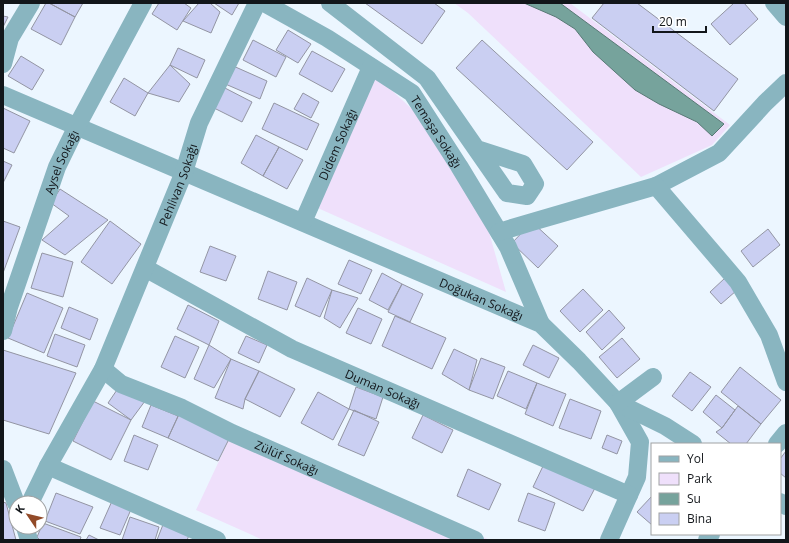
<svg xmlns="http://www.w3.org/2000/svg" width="789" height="543" viewBox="0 0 789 543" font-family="'Open Sans',sans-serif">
<rect width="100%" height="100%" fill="#ecf6ff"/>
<path fill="#efe0fb" d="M454,3H570L730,125L712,145L641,177L468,13Z
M373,73L414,111L481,204L506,292L311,205Z
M233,431L490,540H263L196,510Z"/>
<path fill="#76a39c" stroke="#587975" d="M524,3H560L724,124L712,136L697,122L659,104L635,90L593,52L575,29L556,17Z"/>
<path fill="#cacff2" stroke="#9395a3" d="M46,3H49L75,17L61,45L31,29Z
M49,3H83L75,17Z
M159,3H184L191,8L177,30L152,14Z
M199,3H210L220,12L211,33L183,21Z
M214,3H239L232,15Z
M365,3H434L445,11L422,44Z
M604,3H637L738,79L714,111L592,18Z
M734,3H744L758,19L730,45L711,24Z
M3,16L8,17L3,27Z
M288,30L311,44L298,63L276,50Z
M253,40L286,57L276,77L243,60Z
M482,40L593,142L567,170L456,68Z
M178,48L205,60L197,78L170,65Z
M312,51L345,69L332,92L299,74Z
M21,56L44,70L32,90L8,76Z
M170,65L190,84L179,102L148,93Z
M231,65L267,81L260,99L223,83Z
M124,78L148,93L135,116L110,102Z
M223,87L252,102L242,122L212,107Z
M303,93L319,102L311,118L294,109Z
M274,103L319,124L307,150L262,129Z
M3,108L30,121L14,153L3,148Z
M256,135L279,147L263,176L241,163Z
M279,147L303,160L287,189L263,176Z
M3,161L12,165L3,183Z
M60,189L108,220L65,255L42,240L69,216L51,203Z
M3,221L20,227L3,273Z
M110,221L141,244L112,284L81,262Z
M532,222L558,246L538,268L512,243Z
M768,229L780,245L753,267L741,251Z
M210,246L236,256L226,281L200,272Z
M42,253L73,262L63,297L31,288Z
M349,260L372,270L361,294L338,284Z
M268,271L297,282L287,310L258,299Z
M382,273L402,284L388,310L369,300Z
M307,278L332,290L320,317L295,306Z
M725,278L736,291L721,304L710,292Z
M402,284L423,294L410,322L388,312Z
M583,289L603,310L580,332L560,311Z
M332,290L358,298L340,328L324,318Z
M27,293L63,308L44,353L8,338Z
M188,305L219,321L209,345L177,329Z
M69,307L98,319L90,340L61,328Z
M358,308L382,319L371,344L346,333Z
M609,310L625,328L602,350L586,332Z
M395,316L446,338L432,369L382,346Z
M55,334L85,345L77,367L47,356Z
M175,336L199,347L185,378L161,367Z
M246,336L267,345L259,363L238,353Z
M622,338L640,359L617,378L599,357Z
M209,345L231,359L214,388L194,379Z
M533,345L559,358L549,378L523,365Z
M454,349L477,360L469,390L442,374Z
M3,350L76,373L49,434L3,420Z
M481,358L505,367L493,399L469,390Z
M231,359L259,371L245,399L243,409L215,398Z
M740,367L781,400L761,424L721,392Z
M259,371L295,389L280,417L245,399Z
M508,371L537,383L526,409L497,396Z
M690,372L711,387L692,411L672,396Z
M537,383L566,394L553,426L525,414Z
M121,384L145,401L131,420L108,403Z
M356,387L383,397L376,419L349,409Z
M318,392L349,409L333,440L301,423Z
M716,395L735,410L722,428L703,412Z
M570,399L601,411L591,439L559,428Z
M93,401L131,420L111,460L73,441Z
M151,405L178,416L168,438L142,427Z
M738,406L761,424L746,444H731L716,432L722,428L735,410Z
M182,408L232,433L218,461L168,438Z
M354,410L379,422L364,456L338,445Z
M423,415L453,430L442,453L412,438Z
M134,435L158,445L148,470L124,461Z
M607,435L622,441L617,454L602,448Z
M786,451V478L780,473V459Z
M544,464L595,488L583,511L533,487Z
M468,469L501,484L489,510L457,496Z
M56,493L93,507L80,534L45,521Z
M528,493L555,503L545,531L518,521Z
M652,496V525L637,512Z
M112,501L132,507L120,535L100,528Z
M3,502L6,503L16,540H8L3,539Z
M130,517L159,527L155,540H122Z
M164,522L191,531L187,540H157Z
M43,523L81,537L80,540H40L37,537Z
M89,535L99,540H86Z"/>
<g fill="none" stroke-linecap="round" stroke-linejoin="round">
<g stroke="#89b5c0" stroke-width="18">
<path id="s1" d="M264,3L327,38L412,93L459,166L508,247L541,324"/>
<path d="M330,3L427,78L507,193L527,196L535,184L523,164L477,149"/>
<path d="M774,3L786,17"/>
<path d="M3,64L10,38L31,3"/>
<path id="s2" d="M3,95L541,324L579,361L618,403L640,442L637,477L609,540"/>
<path d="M656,186L719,153L765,103L786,83"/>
<path id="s3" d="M303,222L371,67"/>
<path d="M499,232L532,222L656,186L738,282L769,335L786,382"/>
<path id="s4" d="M145,268L292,349L629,495"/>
<path id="s5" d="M3,331L9,307L57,167L77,126L143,3"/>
<path id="s6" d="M103,369L121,384L182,408L232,433L475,540"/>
<path d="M618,403L665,426L693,444"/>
<path d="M618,403L653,377"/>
<path d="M777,444L786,433"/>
<path d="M3,469L16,503"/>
<path d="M780,502L786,506"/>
<path d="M30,503L48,466"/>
<path d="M25,527L29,540"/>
<path id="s7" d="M217,540L48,466L103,369L184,172L199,123L257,3"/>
<path d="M707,540L711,534"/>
</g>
</g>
<g text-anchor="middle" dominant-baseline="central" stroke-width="3" stroke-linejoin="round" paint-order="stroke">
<g font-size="12" fill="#12161a" stroke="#fff">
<text stroke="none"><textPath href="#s1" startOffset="219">Temaşa Sokağı</textPath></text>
<text stroke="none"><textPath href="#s3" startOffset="85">Didem Sokağı</textPath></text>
<text stroke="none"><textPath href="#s5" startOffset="179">Aysel Sokağı</textPath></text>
<text stroke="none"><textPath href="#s7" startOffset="495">Pehlivan Sokağı</textPath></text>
<text stroke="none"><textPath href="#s2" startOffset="520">Doğukan Sokağı</textPath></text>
<text stroke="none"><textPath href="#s4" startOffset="267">Duman Sokağı</textPath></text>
<text stroke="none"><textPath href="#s6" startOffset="205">Zülüf Sokağı</textPath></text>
</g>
</g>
<rect width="789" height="543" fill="none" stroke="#12161a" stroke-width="8"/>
<rect x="651" y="443" width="130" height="92" fill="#ffffff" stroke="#a0a2a3"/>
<rect x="659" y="456" width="20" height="6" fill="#89b5c0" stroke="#a0a2a3"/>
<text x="687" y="463" font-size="12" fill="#12161a">Yol</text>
<rect x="659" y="473" width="20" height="12" fill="#efe0fb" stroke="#a0a2a3"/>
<text x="687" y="483" font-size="12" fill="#12161a">Park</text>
<rect x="659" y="493" width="20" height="12" fill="#76a39c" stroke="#a0a2a3"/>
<text x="687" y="503" font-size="12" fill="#12161a">Su</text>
<rect x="659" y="513" width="20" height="12" fill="#cacff2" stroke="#a0a2a3"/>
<text x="687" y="523" font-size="12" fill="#12161a">Bina</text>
<g transform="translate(28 515) rotate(305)"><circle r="19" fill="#ffffff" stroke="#a0a2a3"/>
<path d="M0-3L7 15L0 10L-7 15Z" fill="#924a28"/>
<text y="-6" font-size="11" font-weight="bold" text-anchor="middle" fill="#12161a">K</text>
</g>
<path d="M653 26v6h53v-6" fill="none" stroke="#12161a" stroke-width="2"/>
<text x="659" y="26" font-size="12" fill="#12161a" stroke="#ffffff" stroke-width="3" paint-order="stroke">20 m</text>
</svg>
